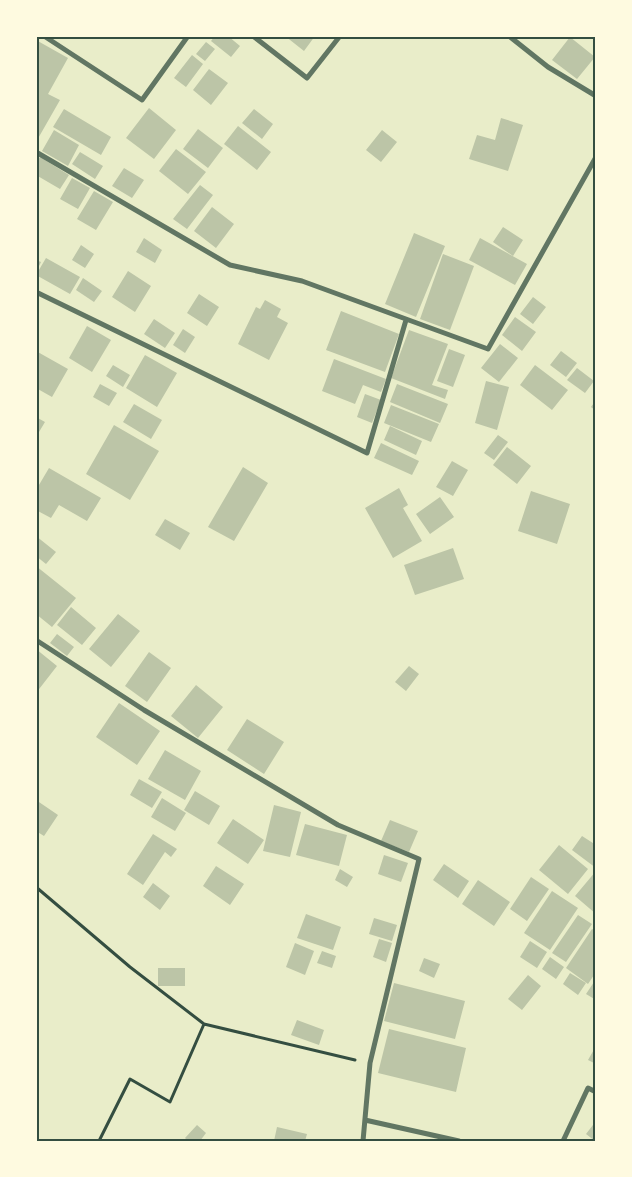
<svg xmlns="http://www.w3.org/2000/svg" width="632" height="1177" viewBox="0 0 632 1177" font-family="Roboto,sans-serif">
<rect width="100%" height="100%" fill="#e9edc9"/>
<path fill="#bcc5a7" d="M215,36H228L240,46L231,57L211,41Z
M285,36H315L304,51Z
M570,37L595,57L577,79L552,60Z
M36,40L68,58L48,94L60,100L36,142Z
M206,42L215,49L205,61L196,54Z
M192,55L203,64L186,87L174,78Z
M209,69L228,83L211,105L193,90Z
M149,108L176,130L154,159L126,138Z
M64,109L111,137L101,155L53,127Z
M254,109L273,124L262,139L242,123Z
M501,118L523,125L508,171L469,159L477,135L495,140Z
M238,126L271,152L257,170L224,144Z
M198,129L223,148L208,168L183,149Z
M54,130L79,145L68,166L42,151Z
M382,130L397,142L381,162L366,150Z
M176,149L206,172L188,194L159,171Z
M80,152L103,166L95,179L72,164Z
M40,157L69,175L60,189L36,175V163Z
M124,168L144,180L132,198L112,186Z
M72,178L90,188L78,209L60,199Z
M200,185L213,195L187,229L173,219Z
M94,191L113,202L96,230L77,219Z
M212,207L234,224L216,248L194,231Z
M503,227L523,240L513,256L493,242Z
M414,233L445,246L416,317L385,304Z
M144,238L162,250L155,263L136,252Z
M480,238L527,264L515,285L469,260Z
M81,245L94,254L85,268L72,260Z
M443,254L474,266L450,330L420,319Z
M46,258L80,277L70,294L36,275Z
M36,260L41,262L36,272Z
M128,271L151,286L135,312L112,297Z
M83,278L102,291L94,302L76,290Z
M199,294L219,307L207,326L187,313Z
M533,297L546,307L533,324L520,314Z
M265,300L281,309L277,317L288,323L269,360L238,344L256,307L260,309Z
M341,311L399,334L385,372L326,350Z
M515,317L536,332L522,351L502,335Z
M154,319L175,333L165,348L144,334Z
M87,326L111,340L92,372L69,358Z
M183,329L195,337L185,353L173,345Z
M409,330L448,344L432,385L448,390L445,399L391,378Z
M500,344L518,358L499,382L481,368Z
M449,349L465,355L453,387L437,381Z
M36,351L68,369L52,397L36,388Z
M561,351L577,363L566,377L550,365Z
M145,355L177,373L157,407L126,388Z
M334,359L386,379L381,392L363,385L355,404L322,391Z
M113,365L130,375L123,387L106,376Z
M535,365L568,390L552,410L520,385Z
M577,368L594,381L585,393L567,380Z
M486,381L509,387L497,430L475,423Z
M100,384L117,393L109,406L93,397Z
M397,384L448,404L440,423L390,402Z
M365,394L381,400L372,423L357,417Z
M596,400V411L591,407Z
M134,404L162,420L151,439L123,422Z
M391,405L439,424L431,442L384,423Z
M36,417L45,422L36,437Z
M114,425L159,451L130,500L86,474Z
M390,426L422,441L416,455L384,440Z
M498,435L508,442L494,460L484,453Z
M381,443L419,461L412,475L374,458Z
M507,447L531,466L517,484L493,465Z
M452,461L468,470L453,496L436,487Z
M243,467L268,483L234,541L208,527Z
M49,468L101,498L87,521L59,505L51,518L36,510V490Z
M399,488L408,505L403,508L422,541L393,558L365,508Z
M531,491L570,504L557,544L518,531Z
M440,497L454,517L430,534L416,514Z
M165,519L190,533L180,550L155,535Z
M36,536L56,552L46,564L36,556Z
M453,548L464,579L415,595L404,565Z
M36,566L76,598L52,627L36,614Z
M71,607L96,628L82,645L57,625Z
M118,614L140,631L111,667L89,649Z
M57,634L74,647L67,656L50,643Z
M36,649L57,666L36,693Z
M149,652L171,668L147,702L125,686Z
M409,666L419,674L406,691L395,682Z
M196,685L223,707L198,738L171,716Z
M119,703L160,731L137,765L96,737Z
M247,719L284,742L264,774L227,750Z
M165,750L201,771L185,800L148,779Z
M139,779L162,792L152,808L130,795Z
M195,791L220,806L209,825L184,810Z
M162,798L186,813L175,831L151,817Z
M36,800L58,815L44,836L36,831Z
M274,805L301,812L290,857L263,851Z
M233,819L264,840L248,864L217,843Z
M390,820L418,831L409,852L381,841Z
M305,824L347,835L339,866L296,855Z
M153,834L177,849L171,857L165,852L143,885L127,874Z
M582,836L596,845V868L572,850Z
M559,845L588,869L568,894L539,870Z
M384,855L408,863L401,882L378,874Z
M444,864L469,881L458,898L433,880Z
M216,866L244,884L230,905L203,886Z
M340,869L353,877L347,887L335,880Z
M596,871V914L575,896Z
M531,877L549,889L527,921L510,909Z
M478,880L510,902L494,926L462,904Z
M153,883L170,896L160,910L143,897Z
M552,891L578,908L550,950L524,933Z
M306,914L341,927L333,950L297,938Z
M578,915L592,924L566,962L552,953Z
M374,918L397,925L392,941L369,934Z
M592,929L596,931V972L588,984L566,968Z
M379,939L392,943L386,962L373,957Z
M530,941L547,952L537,968L520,957Z
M295,943L314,951L305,975L286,967Z
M322,951L336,956L332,968L317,963Z
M550,957L564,967L556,979L542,969Z
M424,958L440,964L434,978L419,971Z
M158,968H185V986H158Z
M570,973L586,983L578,995L563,984Z
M528,975L541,986L522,1010L508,999Z
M596,979V1000L586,994Z
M394,983L465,1001L455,1039L384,1021Z
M297,1020L324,1030L319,1045L291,1035Z
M389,1029L466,1048L456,1092L378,1073Z
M596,1046V1064L588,1060Z
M596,1121V1141H595L586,1134Z
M197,1125L206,1133L200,1141H188L185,1138Z
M277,1127L307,1134L305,1141H274Z"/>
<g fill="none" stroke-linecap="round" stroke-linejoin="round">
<path stroke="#344e41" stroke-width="3" d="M36,887L130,967L204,1024
M99,1141L130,1079L170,1102L204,1024L355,1060"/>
<path stroke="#617663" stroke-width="5" d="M44,36L142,100L188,36
M253,36L307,78L340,36
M509,36L548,67L596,96
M36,152L230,265L302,281L488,349L596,157
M36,292L367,453L406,320
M36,640L144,710L338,825L419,859L370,1063L363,1141
M365,1120L459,1141
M563,1141L588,1088L596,1092"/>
</g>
<rect width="632" height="1177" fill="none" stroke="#fefae0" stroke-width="75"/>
<rect x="38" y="38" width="556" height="1102" fill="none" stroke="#344e41" stroke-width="2"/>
</svg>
